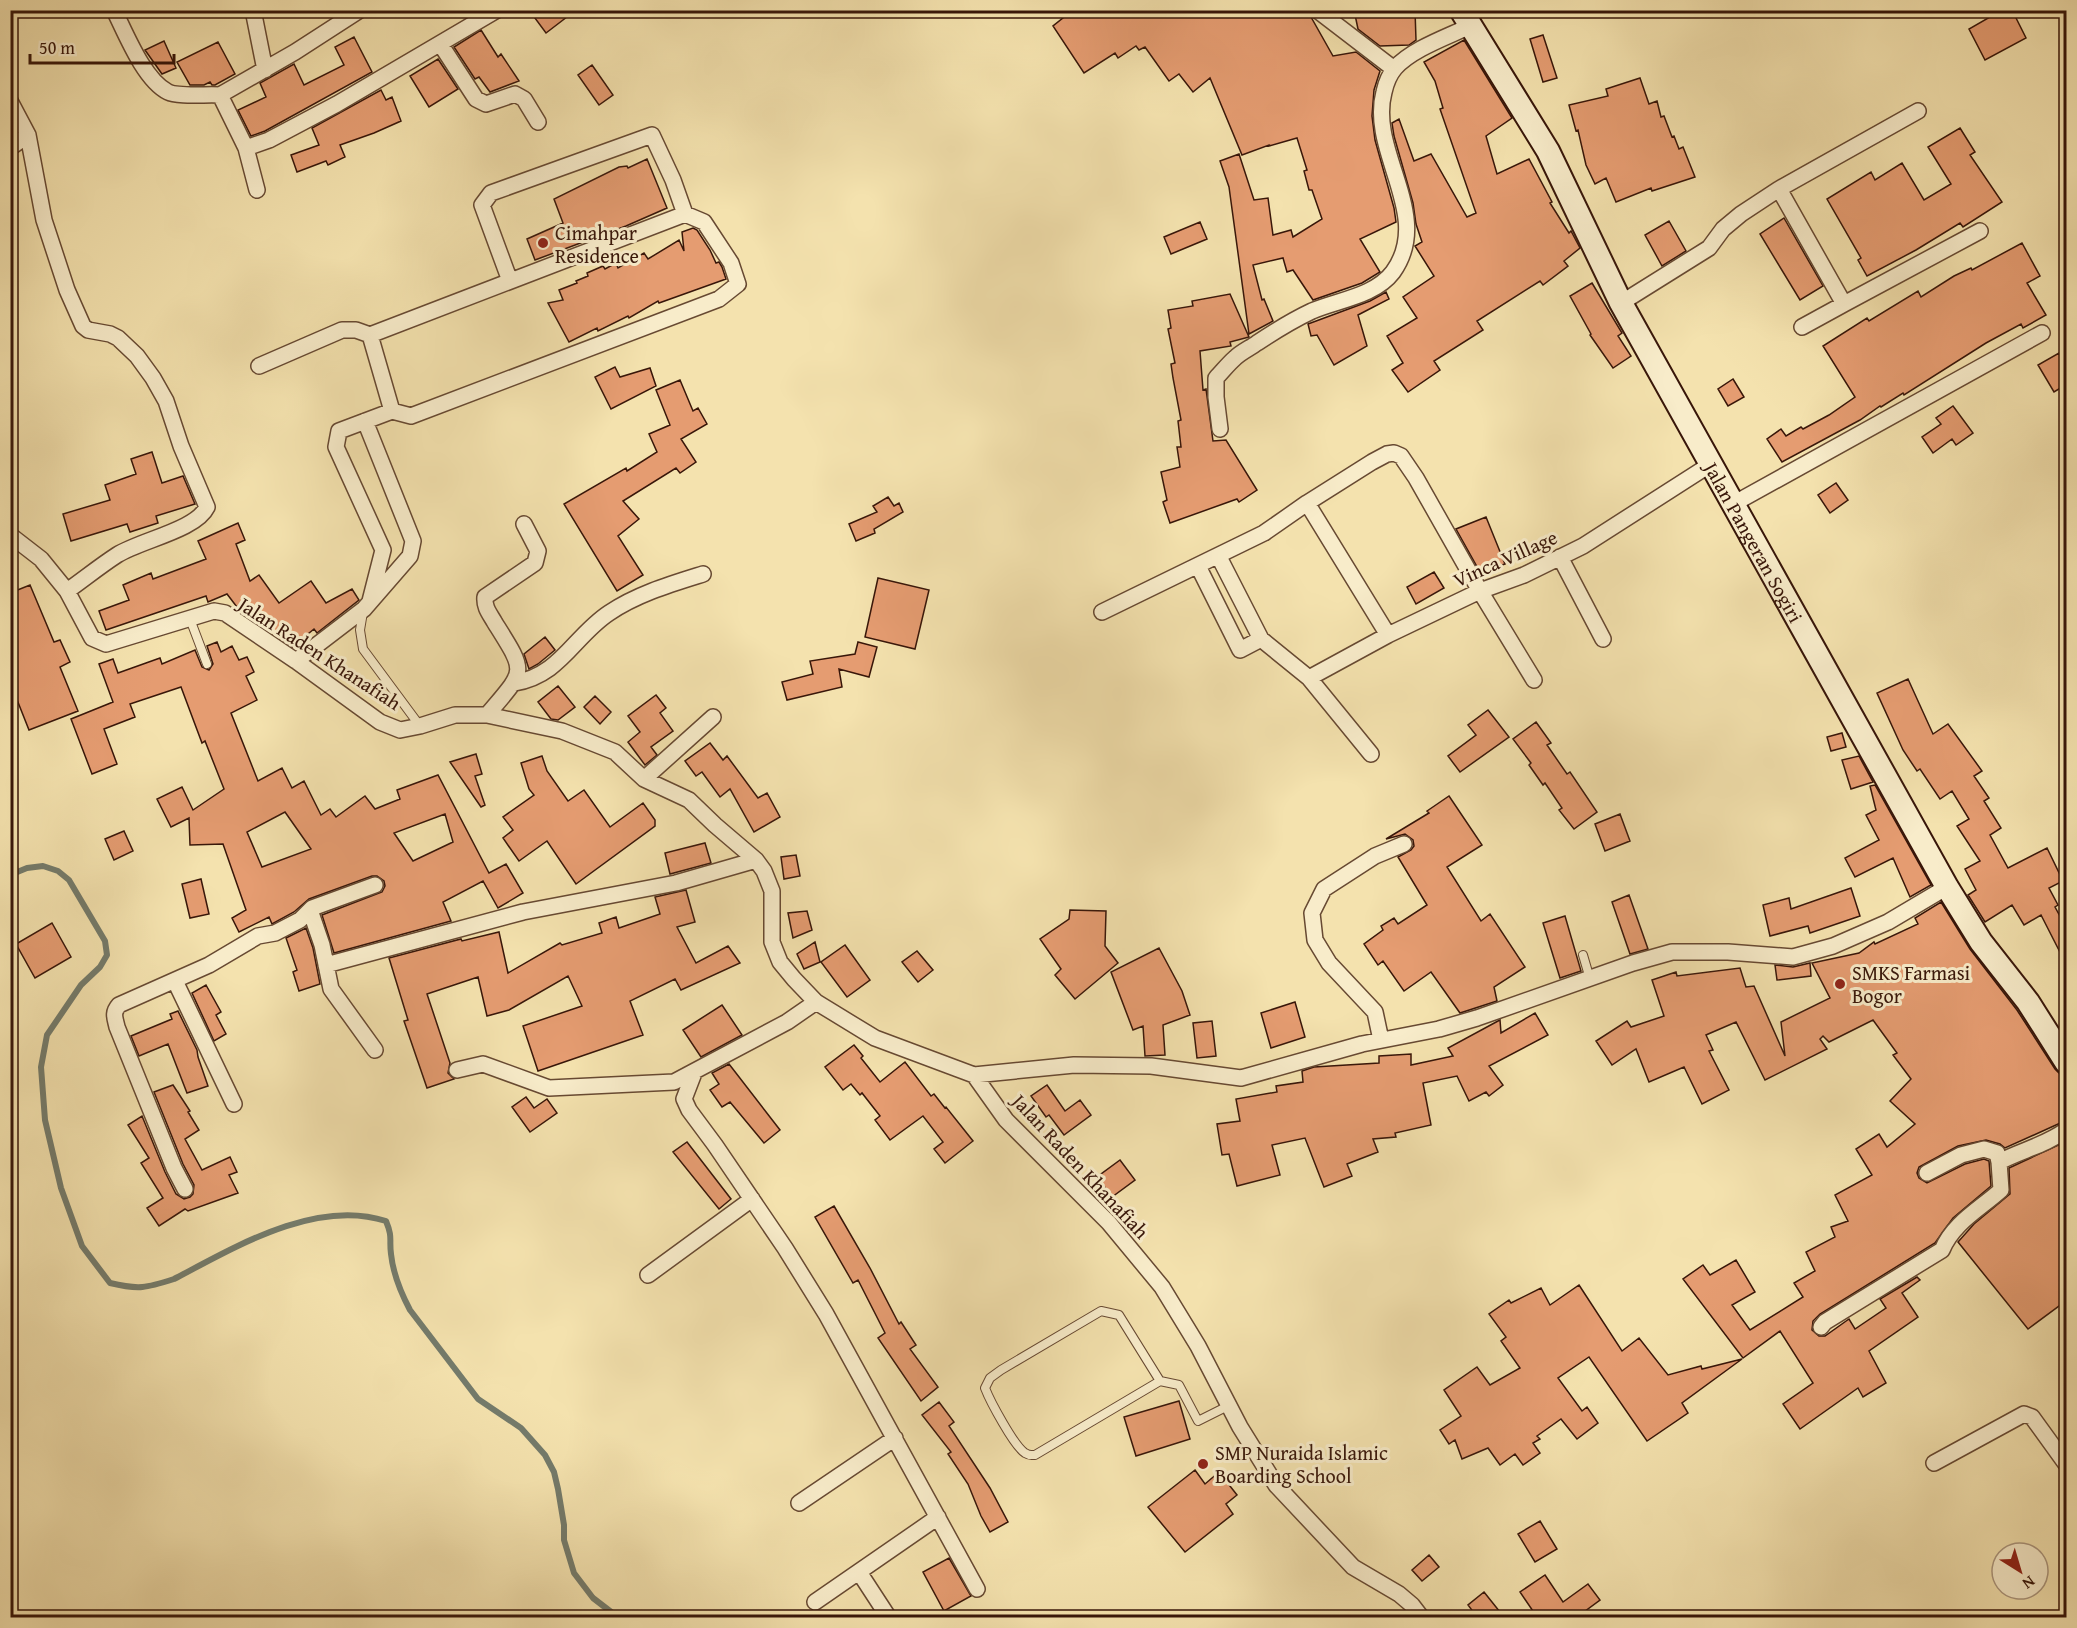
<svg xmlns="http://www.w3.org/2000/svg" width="2077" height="1628" viewBox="0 0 2077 1628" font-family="'Gentium Book Plus',serif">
<rect width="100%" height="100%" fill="#f4e2ae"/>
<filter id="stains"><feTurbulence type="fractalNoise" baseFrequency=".00333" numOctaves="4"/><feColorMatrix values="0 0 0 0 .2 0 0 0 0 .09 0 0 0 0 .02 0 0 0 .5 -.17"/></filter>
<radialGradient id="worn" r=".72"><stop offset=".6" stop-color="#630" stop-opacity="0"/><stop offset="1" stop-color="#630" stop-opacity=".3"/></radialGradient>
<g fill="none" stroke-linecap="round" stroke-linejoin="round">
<path stroke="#747b6b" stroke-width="6" d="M10,875L27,868L43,866L58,871L69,880L105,941L107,955L100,967L81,985L47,1035L41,1067L45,1120L61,1188L82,1246L110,1283C139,1290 146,1288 174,1279C235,1247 316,1198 386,1221C393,1238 389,1239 391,1254C393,1273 401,1293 410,1310L478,1399L521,1428L545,1455L554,1472L558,1489L564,1525V1540L574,1573L593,1598L619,1618"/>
</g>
<path fill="#e59c71" stroke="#381609" stroke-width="1.5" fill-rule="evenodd" d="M529,10H576L546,33Z
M1073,10H1307L1333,56L1356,52L1380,71L1374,90L1372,116L1375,140L1394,208L1396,222L1360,239L1380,272L1362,283L1313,300L1293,270L1287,272L1283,258L1253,265L1262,300L1264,299L1273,321L1249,334L1229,187L1220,161L1239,154L1254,200L1268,198L1273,235L1291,230L1293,237L1322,219L1312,190H1309L1304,171L1307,170L1297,138L1269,146V145L1242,155L1210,78L1193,92L1179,74L1169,81L1145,47L1139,50L1136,46L1118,58L1115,53L1084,73L1053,26Z
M1354,10H1415L1416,40L1409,45L1380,46L1358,29Z
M2002,10H2012L2026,38L1985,60L1969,29Z
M481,30L498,57L501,54L519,81L490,92L479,77L475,79L454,47Z
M1543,35L1557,78L1543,82L1530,39Z
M354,37L372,72L265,131L251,136L238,110L266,97L260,83L294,64L304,85L344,65L335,47Z
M1464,40L1512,118L1486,136L1497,174L1529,159L1552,202L1550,203L1569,233L1571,231L1580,248L1564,261L1568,266L1543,285L1540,281L1477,321L1483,330L1434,361L1440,370L1408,392L1392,370L1403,363L1387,336L1417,318L1403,297L1434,276L1415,246L1422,242L1416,224L1413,203L1394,136L1392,123L1399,119L1414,161L1431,154L1467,217L1476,213L1440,109L1443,108L1435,81L1424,62Z
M164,41L176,68L162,74L145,50Z
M218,42L235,74L215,85H212L210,82L204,85H190L177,62Z
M438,59L458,89L429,107L410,76Z
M592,65L613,95L599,105L578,75Z
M1640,78L1649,104L1657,101L1661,117L1664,116L1672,137L1674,136L1679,149L1683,147L1695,177L1652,191L1651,188L1616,202L1606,178L1595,184L1586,165L1578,130L1576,131L1569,105L1608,96L1606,89Z
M381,90L386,100L392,97L401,121L374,133L340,145L345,157L328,165L326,161L297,172L291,155L319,145L312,128Z
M1960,128L1975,152L1970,155L2002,202L1963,227L1960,223L1916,250L1867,276L1858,260L1861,258L1827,199L1871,172L1875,180L1902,163L1924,200L1951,184L1928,147Z
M647,159L667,208L626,226L535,260L527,239L563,223L554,199L619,167L627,166L628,168Z
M1784,218L1823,286L1800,300L1760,234Z
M1669,221L1686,251L1662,266L1645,235Z
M1200,222L1207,239L1171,254L1164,237Z
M693,228L697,230L710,250L716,263L719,262L722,267L726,279L659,303L658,301L629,318L628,316L598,331L597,328L569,342L548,303L563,300L559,290L577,283L576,281L588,276L587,273L603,266L605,269L616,263L618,268L644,253L648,259L679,240L684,251L682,232Z
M2022,243L2040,276L2027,283L2046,315L2023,328L2021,324L1986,343L1904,395L1903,393L1881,407L1880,406L1860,420L1782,462L1767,439L1781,429L1786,436L1801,427L1803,429L1829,415L1855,397L1823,346L1867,318L1869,321L1918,291L1921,297L1954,276L1971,268L1972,270Z
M1592,283L1622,333L1618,336L1631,356L1613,368L1590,335L1591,334L1570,296Z
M1386,292L1389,299L1358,315L1367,346L1334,365L1317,335L1311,336L1308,324L1370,301Z
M1230,294L1249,337L1230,342L1231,346L1200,351L1203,390L1206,389L1213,441L1226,440L1257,490L1239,502L1237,499L1170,523L1163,502L1167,500L1161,472L1180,467L1177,447H1181L1178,421L1181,420L1173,378L1171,364L1175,363L1168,329L1171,328L1168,310L1193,306L1192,301Z
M2059,353L2067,366V384L2054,392L2038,365Z
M615,367L620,377L650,368L656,386L611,409L595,377Z
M1733,379L1744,397L1728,406L1718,389Z
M680,380L693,411L698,408L707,424L681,439L696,462L680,473L676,468L623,501L639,519L618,536L643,575L617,591L564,504L626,468L627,471L657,452L649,434L670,425L656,390Z
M1953,406L1973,433L1956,445L1952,439L1933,453L1922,437L1941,424L1936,418Z
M152,452L162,483L183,476L195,504L156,516L158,523L130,532L127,524L71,541L63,514L110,500L105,485L136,474L131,459Z
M1836,483L1848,500L1830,513L1818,495Z
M888,497L894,506L899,503L903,512L874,529L875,533L856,541L849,524L877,512L873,506Z
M1486,517L1505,564L1480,572L1456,529Z
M238,523L245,540L236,544L250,581L259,575L279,603L311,581L326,603L352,589L359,600L317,633L314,629L292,647L276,635L255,608L245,615L240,611L227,594L208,602L206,596L106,630L99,611L129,600L123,585L151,573L153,579L206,559L198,541Z
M1434,572L1444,588L1416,604L1407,587Z
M878,578L929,590L915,649L865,637Z
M30,585L54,642L60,640L70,662L60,667L78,711L29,730L10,682V593Z
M545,637L555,650L538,664L529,669L524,654Z
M217,642L221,652L232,646L239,660L247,657L254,672L246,676L257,700L231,713L258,781L282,768L292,788L304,781L321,815L330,809L336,817L365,796L375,809L400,799L397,790L438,775L489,873L506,864L523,893L498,908L483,881L443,902L451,921L334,953L322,915L382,892L385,886L384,881L377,876H372L309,899L294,912L272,924L269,917L239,932L232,918L246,910L223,844L190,845L189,818L171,827L157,799L182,787L193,810L224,789L205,741L202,743L181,687L130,704L135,717L104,729L117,764L92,774L71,719L113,702L99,664L113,659L118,673L160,658L162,664L195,650L202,667L209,670L213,664L207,646ZM285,812L311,849L262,867L247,832ZM445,814L453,842L413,861L394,833Z
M858,642L877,647L869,677L839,669L842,687L787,700L782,682L813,674L810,661L855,654Z
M1908,679L1933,734L1948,724L1982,771L1974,776L1989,798L1984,801L2001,828L1990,835L2008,868L2047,848L2063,881L2049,888L2058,905L2055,907L2067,929V966L2041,915L2024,925L2012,905L1985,922L1968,895L1976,890L1965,869L1980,861L1957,826L1969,819L1952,791L1940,799L1920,769L1917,771L1903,750L1877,693Z
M558,686L575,707L558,720L551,719L538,702Z
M656,695L666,708L660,713L673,731L651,747L657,755L645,765L628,742L640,732L628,716Z
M595,696L611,712L600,724L584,707Z
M1488,710L1509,737L1460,772L1448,756L1476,735L1468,725Z
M1536,722L1551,743L1547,745L1567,774L1570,772L1597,812L1574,829L1559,810L1562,808L1545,783L1543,785L1529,765L1531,763L1513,739Z
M1842,733L1846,747L1831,751L1827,737Z
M710,743L723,760L727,756L758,798L767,793L780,817L754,832L730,789L720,797L702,772L696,776L685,761Z
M476,754L482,774L475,776L485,805L481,807L450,762Z
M542,756L547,771L568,801L584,790L610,827L643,803L655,820V826L576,884L547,841L519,861L503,838L513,830L503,817L534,795L529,789L521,763Z
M1859,756L1873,782L1851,789L1842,760Z
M1875,785L1931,885L1910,897L1893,858L1855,877L1845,858L1879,840L1866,815L1876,810L1870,786Z
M1449,796L1482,845L1447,867L1481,921L1490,914L1525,967L1494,987L1497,1001L1460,1013L1431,972L1404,991L1383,961L1378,965L1364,944L1383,930L1381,926L1394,918L1398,924L1427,905L1398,857L1411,850L1414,846L1413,840L1405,834L1386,839L1429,813L1427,811Z
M1620,814L1630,841L1605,851L1595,824Z
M124,831L133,851L114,860L105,839Z
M705,843L711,863L670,874L665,853Z
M796,855L800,876L784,879L781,857Z
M201,879L209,914L190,918L182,884Z
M1851,888L1860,916L1810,933L1808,926L1770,936L1763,905L1789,898L1791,909Z
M686,890L695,922L677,927L696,963L728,946L740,963L681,990L675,979L630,1001L643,1035L538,1071L523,1026L582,1006L568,976L509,1010L487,1016L478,977L427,994L450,1063L448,1073L454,1079L427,1088L404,1021L408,1020L389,958L461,939L462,941L499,932L508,973L560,943L562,945L602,933L599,923L616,917L619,928L660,914L655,897Z
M1629,895L1648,949L1630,954L1612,902Z
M1941,902L1970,949L2017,1010L2055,1069L2060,1074L2067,1075V1120L2005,1148L2000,1144L1986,1140L1958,1146L1919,1167L1917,1173L1919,1178L1927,1183L1965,1164L1984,1159L1989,1161L1991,1186L1953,1218L1935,1243L1820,1314L1813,1321L1812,1330L1819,1336H1825L1849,1319L1855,1329L1886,1308L1880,1299L1917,1277L1920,1280L1902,1293L1918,1317L1869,1351L1886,1383L1863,1397L1858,1388L1800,1429L1783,1404L1813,1383L1780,1331L1743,1358L1683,1279L1703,1265L1710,1275L1736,1260L1755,1292L1732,1305L1750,1330L1803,1297L1794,1283L1815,1271L1806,1252L1835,1237L1831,1227L1848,1221L1835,1195L1872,1175L1856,1149L1879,1134L1887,1147L1915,1124L1890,1101L1911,1079L1893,1055L1897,1053L1873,1020L1829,1042L1823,1036L1820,1039L1827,1049L1765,1080L1736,1022L1706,1035L1713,1050L1709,1051L1729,1090L1702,1104L1684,1067L1649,1082L1636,1049L1612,1065L1596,1041L1627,1021L1631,1027L1664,1016L1652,980L1676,972L1677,976L1740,968L1746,987L1754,986L1785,1056L1781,1022L1830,998L1812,963L1859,953L1874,942L1875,944L1918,924L1915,918Z
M1070,910L1106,911L1105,946L1118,963L1075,999L1055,975L1061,969L1040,939L1069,919Z
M807,911L812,930L793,938L788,913Z
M1565,916L1581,971L1560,978L1543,923Z
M52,923L71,957L35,978L16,944Z
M306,928L313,948L320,984L299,991L293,972L297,970L286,938Z
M815,942L820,962L804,969L797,954Z
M845,945L870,980L847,997L821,962Z
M1159,948L1182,991L1190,1015L1163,1025L1165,1055L1145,1056L1143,1026L1133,1030L1111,972Z
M917,951L933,970L918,982L902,962Z
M1810,963L1811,976L1777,980L1775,965L1793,967Z
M206,985L221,1012L216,1015L226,1034L214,1041L192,993Z
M1295,1002L1305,1037L1271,1048L1261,1013Z
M722,1005L742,1035L701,1057L683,1030Z
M178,1011L197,1050L198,1057L208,1086L187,1093L168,1044L139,1056L131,1036L172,1019L170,1014Z
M1535,1013L1548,1035L1489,1066L1503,1085L1489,1096L1486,1092L1469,1101L1457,1076L1423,1083L1431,1125L1395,1133L1396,1137L1373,1139L1378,1152L1347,1164L1352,1176L1324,1187L1305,1138L1272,1145L1280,1175L1237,1186L1229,1154L1222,1155L1217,1124L1240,1121L1236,1099L1277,1092L1276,1086L1303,1082L1302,1071L1314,1067L1379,1063V1056L1411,1054V1065L1453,1056L1448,1048L1498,1021L1500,1020L1501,1033Z
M1212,1021L1216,1056L1197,1058L1193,1023Z
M854,1045L863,1056L861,1058L880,1082L905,1062L931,1096L934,1094L945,1108L946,1107L973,1141L945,1163L934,1149L943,1142L923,1116L890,1140L875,1120L880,1116L862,1093L860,1095L851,1084L843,1090L825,1067Z
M729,1064L780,1130L764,1143L730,1102L722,1107L710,1090L719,1084L712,1073Z
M173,1085L190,1111L188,1112L199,1130L185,1139L202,1170L230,1157L237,1172L229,1175L238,1193L188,1211L185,1209L159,1226L147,1208L163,1198L141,1163L149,1158L128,1125L142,1116L165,1172L176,1194L184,1199L190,1197L193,1194L194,1185L183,1164L154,1092Z
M1047,1085L1065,1111L1080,1100L1091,1115L1064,1135L1049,1115L1046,1117L1031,1096Z
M526,1097L534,1108L547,1099L557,1113L530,1132L512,1107Z
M2067,1141V1300L2028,1329L1958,1242L1974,1224L2010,1194L2009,1168Z
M687,1142L731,1199L719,1209L673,1152Z
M1120,1160L1135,1180L1112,1197L1097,1177Z
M834,1206L870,1268L899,1324L901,1322L916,1345L910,1349L938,1387L921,1401L878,1338L885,1333L858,1280L853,1283L815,1217Z
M1579,1285L1622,1351L1639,1338L1668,1375L1701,1366L1702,1369L1742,1359L1682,1403L1688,1413L1647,1441L1589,1357L1558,1378L1582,1411L1587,1407L1598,1423L1577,1439L1561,1419L1537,1436L1540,1439L1533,1443L1540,1453L1523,1465L1515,1454L1500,1465L1488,1448L1462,1459L1455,1440L1449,1444L1440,1430L1461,1416L1444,1390L1477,1367L1490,1385L1520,1368L1501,1341L1506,1337L1489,1314L1509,1300L1511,1303L1541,1288L1550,1305Z
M1179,1401L1190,1439L1136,1456L1124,1417Z
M939,1402L954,1422L949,1426L990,1488L1008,1522L990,1532L981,1516L968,1484L948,1454L951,1452L922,1415Z
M1195,1470L1205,1484L1219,1472L1237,1495L1226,1504L1233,1514L1185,1552L1148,1507Z
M1540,1521L1557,1549L1535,1562L1518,1534Z
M1429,1555L1439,1567L1422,1581L1412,1570Z
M949,1558L971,1596L944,1611L923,1572Z
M1545,1575L1563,1602L1588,1584L1600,1600L1577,1617H1537L1520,1592Z
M1484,1592L1504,1617H1477L1468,1605Z"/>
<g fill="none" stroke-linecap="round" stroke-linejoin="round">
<defs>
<path id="lane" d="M363,612L360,630L363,649L420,726
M190,619L207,664
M1583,955L1590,979
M1160,1381L1119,1315L1101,1311L1001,1370L990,1378L985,1388C990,1401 1014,1446 1025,1453C1030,1456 1030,1455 1035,1455L1160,1381L1179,1385L1198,1421L1230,1405"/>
<path id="street" d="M114,10C126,34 144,80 168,92C178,97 207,94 220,95L246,148L269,140L337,104L497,10
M253,10L265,70
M1317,10L1394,69
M441,45L476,99L486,104L515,94L524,99L538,122
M220,95L295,52L360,10
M10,101L28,135L44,220L67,290L83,326L88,330L110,334L118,338L137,356L153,378L166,401L181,446L207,507C196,530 141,540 117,555C100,566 84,579 67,591
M10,148L28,135
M246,148L257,190
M1779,189L1844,304L1980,231
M510,281L482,205L491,193L652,135L673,180L685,214
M1621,303L1709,248L1723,229L1741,214L1779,189L1918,111
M1802,327L1844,304
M259,366L342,330H356L370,335
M1220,429L1216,397V378C1222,372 1228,364 1235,358C1241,352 1250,348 1257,343C1275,331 1293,320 1312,311C1338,300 1375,296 1393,272C1434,215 1368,152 1384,92C1386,83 1389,75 1395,68C1412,49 1447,37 1470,26
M1307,503L1388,635
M1733,504L2042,333
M10,535L41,559L67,591L92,638L106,644L214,611L225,613L296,661L380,722L400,730L420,726L455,715H487L562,731L615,752L644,779L689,800L715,825L756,860L764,871L772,891V942L780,962L794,979L816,1002L875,1038L974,1075L1006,1120L1109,1223L1162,1287L1198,1346L1240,1427L1276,1485L1353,1567L1399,1594L1412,1605L1422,1618
M1219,557L1261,639L1309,678L1371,754
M1560,557L1603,639
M1198,566L1240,650L1261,639
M370,601L383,550L336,447L339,431L392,411L411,416L719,299L738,284L731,263L704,222L685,214L370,335L392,411
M1102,612L1264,533L1307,503L1372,462L1387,454L1394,453L1401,456L1416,478L1480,591L1534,680
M296,661L364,609L410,556L413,541L365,421
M1309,678L1388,635L1480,591L1524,575L1583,546L1711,464
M514,683C560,676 574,636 609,613C637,594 671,584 703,574
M487,715C526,669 527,674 495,623C490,614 484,608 485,597L535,563L538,551L524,524
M644,779L713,717
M310,910L322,945L331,989L375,1050
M326,965L523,912L676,883L756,860
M175,981L234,1104
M1381,1040L1375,1012L1329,963L1315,940L1312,913L1324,889L1375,856L1404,844
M457,1070L483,1064L549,1088L674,1082L787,1022L816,1002
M694,1073L684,1099L689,1110L715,1145L785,1248L826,1314L977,1589
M974,1075L1074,1065L1151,1066L1241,1078L1362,1044L1439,1029L1477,1018L1633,963L1672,952H1728L1793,957L1833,946L1888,922L1947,887
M1927,1173L1961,1155L1984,1149L1997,1153L1999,1162C2022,1150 2046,1145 2066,1130
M185,1189L174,1168L117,1027C115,1018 112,1013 119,1005L209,965L258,936L275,933L300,920L312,908L375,885
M648,1275L752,1199
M1821,1327L1825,1322L1942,1250C1953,1223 1980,1209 2001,1190L1999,1162
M1934,1463L2024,1414L2032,1417L2066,1464
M799,1503L895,1438
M859,1572L889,1618
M815,1602L938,1517"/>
<g id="secondary">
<path id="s1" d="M1461,10L1548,151L1621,303L1947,887L1981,942L2028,1002L2066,1062"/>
</g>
</defs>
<use href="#lane" stroke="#674932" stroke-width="10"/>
<use href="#street" stroke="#674932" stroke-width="18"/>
<use href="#secondary" stroke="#381609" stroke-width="26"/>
<use href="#lane" stroke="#f8ecca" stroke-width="8"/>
<use href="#street" stroke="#f8ecca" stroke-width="15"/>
<use href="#secondary" stroke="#f8ecca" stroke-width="22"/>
</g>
<g fill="#8f2418" stroke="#f8ecca" stroke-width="2">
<circle cx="543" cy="243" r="6"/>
<circle cx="1840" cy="984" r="6"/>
<circle cx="1203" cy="1464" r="6"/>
</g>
<g text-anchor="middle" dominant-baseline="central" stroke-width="6" stroke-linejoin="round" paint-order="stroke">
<g font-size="20" fill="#381609" stroke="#f8ecca" text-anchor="start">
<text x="555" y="232">Cimahpar<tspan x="555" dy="23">Residence</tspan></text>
<text x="1852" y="972">SMKS Farmasi<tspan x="1852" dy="23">Bogor</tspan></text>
<text x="1215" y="1452">SMP Nuraida Islamic<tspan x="1215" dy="23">Boarding School</tspan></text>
</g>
<g font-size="20" fill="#381609" stroke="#f8ecca">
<text stroke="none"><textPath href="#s1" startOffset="608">Jalan Pangeran Sogiri</textPath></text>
<text transform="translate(1505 558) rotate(-24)">Vinca Village</text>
<text transform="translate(320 653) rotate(33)">Jalan Raden Khanafiah</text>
<text transform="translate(1081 1166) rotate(47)">Jalan Raden Khanafiah</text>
</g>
</g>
<rect width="2077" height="1628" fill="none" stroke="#f4e2ae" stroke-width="36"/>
<rect x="12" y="12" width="2053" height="1604" fill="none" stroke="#381609" stroke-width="3"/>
<rect x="18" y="18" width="2041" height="1592" fill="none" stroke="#381609" stroke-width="1.5"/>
<g transform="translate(2020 1571) rotate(143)"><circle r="28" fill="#f8ecca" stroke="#ab967d" stroke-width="1.5"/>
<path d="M0-4.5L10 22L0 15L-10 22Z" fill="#8f2418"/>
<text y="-9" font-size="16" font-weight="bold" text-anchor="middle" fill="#381609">N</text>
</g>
<path d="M30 54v9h144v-9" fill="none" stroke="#381609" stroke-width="3"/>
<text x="39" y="54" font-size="18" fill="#381609" stroke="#f8ecca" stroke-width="4.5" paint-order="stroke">50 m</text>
<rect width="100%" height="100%" filter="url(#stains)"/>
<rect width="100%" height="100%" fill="url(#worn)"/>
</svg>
